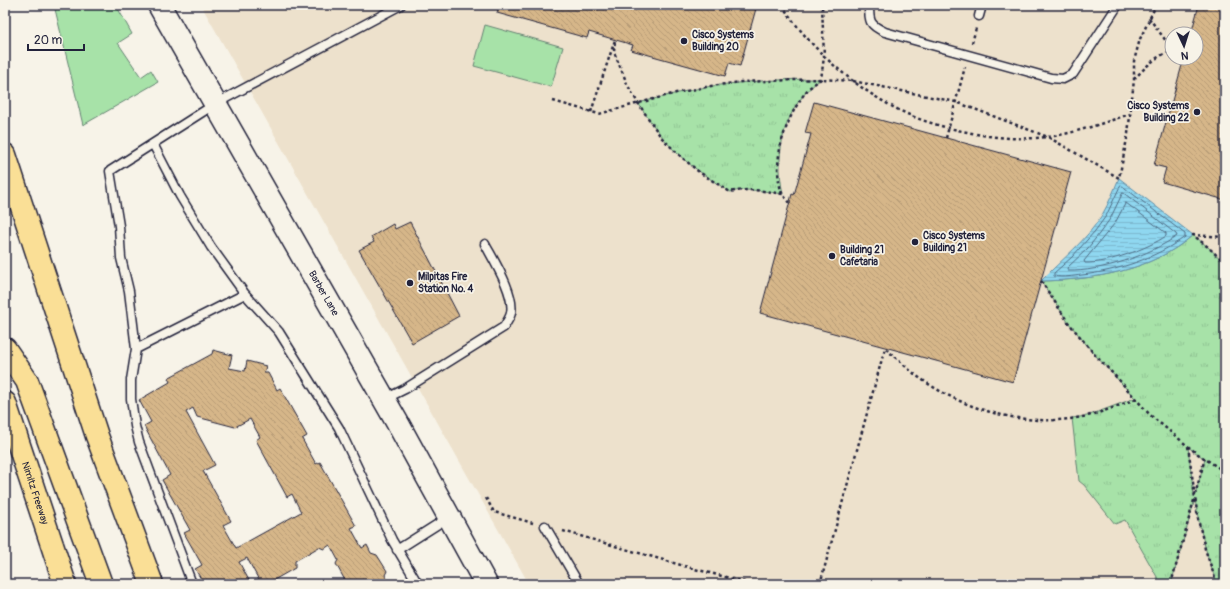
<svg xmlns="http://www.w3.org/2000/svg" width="1230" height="589" viewBox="0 0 1230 589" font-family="Pangolin,sans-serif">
<defs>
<pattern id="grass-tufts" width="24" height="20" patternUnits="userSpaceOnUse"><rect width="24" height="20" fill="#a7e2a8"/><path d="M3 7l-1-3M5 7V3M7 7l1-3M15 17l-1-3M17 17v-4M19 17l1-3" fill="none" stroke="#8fc292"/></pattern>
<pattern id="water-rules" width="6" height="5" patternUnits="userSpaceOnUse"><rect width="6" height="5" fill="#8fd7f0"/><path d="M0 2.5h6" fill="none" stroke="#7bb8cf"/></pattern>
<pattern id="building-back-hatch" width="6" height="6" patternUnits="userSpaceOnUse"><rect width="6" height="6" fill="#d6b689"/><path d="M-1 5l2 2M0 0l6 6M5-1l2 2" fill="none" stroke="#b79c77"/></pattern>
</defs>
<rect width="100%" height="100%" fill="#f7f3e8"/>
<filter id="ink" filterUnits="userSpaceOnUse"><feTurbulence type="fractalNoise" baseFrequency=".025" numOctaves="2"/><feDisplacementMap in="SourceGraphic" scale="8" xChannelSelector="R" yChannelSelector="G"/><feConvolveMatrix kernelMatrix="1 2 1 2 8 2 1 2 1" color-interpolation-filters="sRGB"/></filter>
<g filter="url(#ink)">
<path fill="#ede1cc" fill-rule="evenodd" d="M201,5H1225V584H529ZM1172,34H1196V58H1172Z"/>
<path fill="url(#grass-tufts)" stroke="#648272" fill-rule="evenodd" d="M821,79C784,106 774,151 783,194C765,191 748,188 730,192C712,180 694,169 678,154C662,139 650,121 638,103C662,97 687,90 712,86C748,81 785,79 821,79Z
M1193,235L1208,247L1225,263V584H1217C1207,556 1199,528 1195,499L1171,584H1161L1125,520L1115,524L1084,485L1079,481L1072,418L1087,416L1135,398L1095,355L1068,322L1041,281C1093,280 1152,271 1193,235ZM1188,447L1205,459L1195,496H1194Z"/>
<path fill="#a7e2a8" stroke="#648272" d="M54,5H116L132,34L118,43L141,77L151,70L158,82L83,125Z
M485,25L563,47L551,87L474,66Z"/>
<path fill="url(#water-rules)" stroke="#638fa8" d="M1119,178L1193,235C1152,271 1093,280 1041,281C1062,259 1086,241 1102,215C1109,203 1114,190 1119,178Z"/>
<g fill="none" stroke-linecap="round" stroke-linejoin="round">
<path stroke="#4e6a83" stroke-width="1" d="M1121,185L1185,234V237C1155,258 1118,271 1082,275C1073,276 1063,278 1054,276V273L1072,257L1095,231L1106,216Z
M1123,193L1125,194L1176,234L1177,236C1150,255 1100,272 1068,271L1067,268L1088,248L1099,234L1110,219Z
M1126,203L1166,233V236C1149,248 1106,264 1085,263L1084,261L1115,223Z"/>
</g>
<path fill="url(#building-back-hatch)" stroke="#22223b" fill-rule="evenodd" d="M499,5H757L740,66L729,63L725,76L631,50L633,45L589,32L587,38L497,13Z
M1199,5H1225V200L1162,182L1166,168L1154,165L1184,58H1196V34H1191Z
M814,102L1071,172L1013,382L760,313L792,194L794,195L811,134L805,133Z
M410,222L459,316L412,343L359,250L374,242L371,237L393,224L395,229Z
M213,350L232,355L229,368L245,371L247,361L266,366L264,373H268L277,390L280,388L307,436L302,439L316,464L320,462L356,526L351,528L362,548L367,545L371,553L377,555L387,571L385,575L389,583L347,584L336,564L338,560L330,545L324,549L319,547L295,561V568L267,584H261L247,558L239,562L251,584H204L195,569L202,565L184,533L190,530L162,480L170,475L144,426L151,422L139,400L170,382L168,378L212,354ZM193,408L197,417L235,427L250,419L260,437L256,440L287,497L292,494L301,512L236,548L223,525L231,521L203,471L215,465L186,412Z"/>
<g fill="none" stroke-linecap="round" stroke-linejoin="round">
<defs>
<path id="lane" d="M869,5C869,21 869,25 885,32L1051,78L1063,79L1073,74L1118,5
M979,16L982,5
M153,144L180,196L211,247L245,294L279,332L339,428L392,540L418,584
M136,349L245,294
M385,399L405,389L504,327C506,323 510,318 511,313C515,294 494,261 485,244
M545,526L579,584
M397,550L449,517
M192,584L139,442L135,426L131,399V380L136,349L129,291L121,258L119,226L110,171L215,104L401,5"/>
<g id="secondary">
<path id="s1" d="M159,5L397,422L486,584"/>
</g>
<g id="highway">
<path d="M5,155L97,436L152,584"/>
<path d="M5,349L27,381L101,584"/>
<path id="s2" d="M5,403L65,584"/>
</g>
</defs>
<use href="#lane" stroke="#22223b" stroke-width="11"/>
<use href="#secondary" stroke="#22223b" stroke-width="25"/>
<use href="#highway" stroke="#22223b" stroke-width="25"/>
<path stroke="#22223b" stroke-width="2.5" stroke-dasharray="3 3" stroke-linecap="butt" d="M782,5C810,48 850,84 895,108C917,120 942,127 967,132C993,138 1021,140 1048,137C1076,133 1103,123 1130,114
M1149,18L1172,49
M972,43L976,28
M1134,79C1145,68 1156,55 1172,51
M553,101L599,114L676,93L711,86L741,82L821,79L853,81L956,102L1048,137L1119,178L1128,134L1134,80V61L1140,39L1156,5
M591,112L615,40L614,52L628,86L638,103L661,137L678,154L699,172L730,192C748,188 765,191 783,194
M946,138L965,67
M790,203C788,200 784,197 782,193C770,160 787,114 809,88C813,85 817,82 821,79L824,57L822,5
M1225,237L1193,235L1208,247L1225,263
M1041,281L1068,322L1095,355L1120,381L1150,415L1195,452L1225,472
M1188,446L1198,519L1205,549L1217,584
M1195,495L1205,458
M486,498L494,512L533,523
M563,531L691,568L752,584
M820,584L885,348C896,358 906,367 917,376C964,411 1029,429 1087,416C1104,412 1120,405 1136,399
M1171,584L1194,500"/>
<use href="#lane" stroke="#f7f3e8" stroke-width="8"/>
<use href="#secondary" stroke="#f7f3e8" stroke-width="22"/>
<use href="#highway" stroke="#fadf96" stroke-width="22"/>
</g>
</g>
<g fill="#22223b" stroke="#f7f3e8" stroke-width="1.5">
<circle cx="684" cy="41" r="4"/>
<circle cx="1197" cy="112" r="4"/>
<circle cx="915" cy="242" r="4"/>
<circle cx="832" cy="256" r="4"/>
<circle cx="410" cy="283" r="4"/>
</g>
<g text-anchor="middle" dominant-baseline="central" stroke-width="3.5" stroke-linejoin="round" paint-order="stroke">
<g font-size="10" font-weight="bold" fill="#22223b" stroke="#f7f3e8" text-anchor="start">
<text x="692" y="35">Cisco Systems<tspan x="692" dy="12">Building 20</tspan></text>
<text x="1189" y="106" text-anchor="end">Cisco Systems<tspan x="1189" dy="12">Building 22</tspan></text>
<text x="923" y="236">Cisco Systems<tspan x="923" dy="12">Building 21</tspan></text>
<text x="840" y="250">Building 21<tspan x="840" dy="12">Cafetaria</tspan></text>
<text x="418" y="277">Milpitas Fire<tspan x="418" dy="12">Station No. 4</tspan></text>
</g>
<g font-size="10" fill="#22223b" stroke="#f7f3e8">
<text stroke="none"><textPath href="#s1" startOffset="332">Barber Lane</textPath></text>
<text stroke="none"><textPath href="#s2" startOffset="95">Nimitz Freeway</textPath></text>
</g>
</g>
<rect width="1230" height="589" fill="none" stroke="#f7f3e8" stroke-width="20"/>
<rect x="10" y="10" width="1210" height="569" fill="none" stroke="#22223b" stroke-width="1.5" filter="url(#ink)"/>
<g transform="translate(1184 46) rotate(176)"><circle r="19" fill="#f7f3e8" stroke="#a29fa3"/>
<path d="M0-3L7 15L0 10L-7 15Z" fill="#22223b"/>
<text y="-6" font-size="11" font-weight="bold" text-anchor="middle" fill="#22223b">N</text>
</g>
<path d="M28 44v6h56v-6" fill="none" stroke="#22223b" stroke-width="2"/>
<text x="34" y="44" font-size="12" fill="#22223b" stroke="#f7f3e8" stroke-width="3" paint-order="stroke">20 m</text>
</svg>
